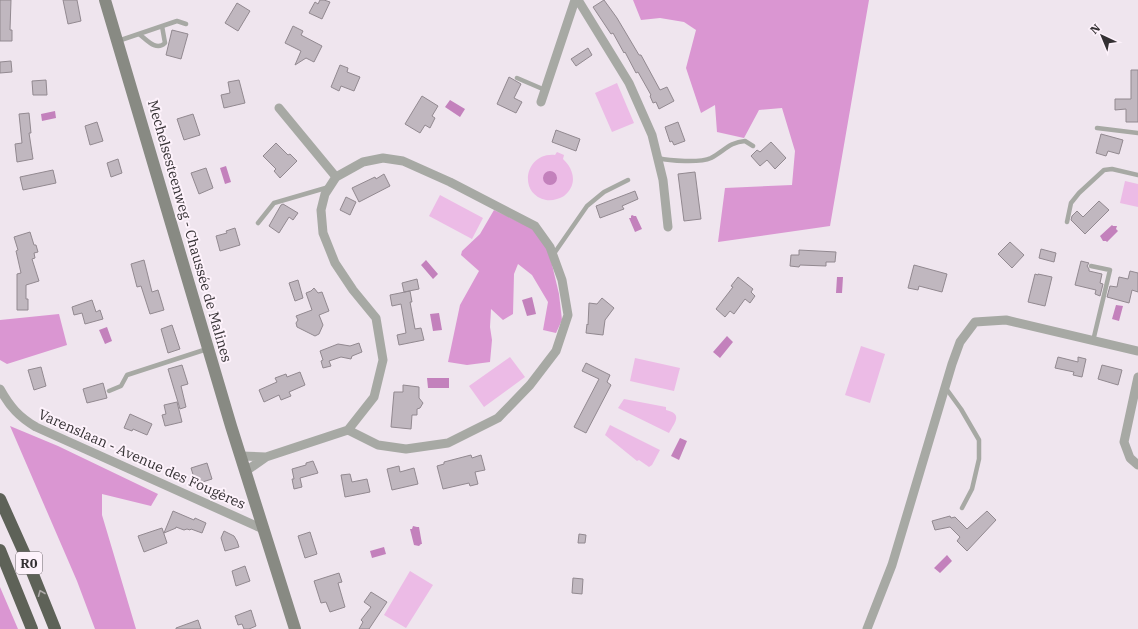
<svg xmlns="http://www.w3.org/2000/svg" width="1138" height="629" viewBox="0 0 1138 629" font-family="'IBM Plex Serif',serif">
<rect width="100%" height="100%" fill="#efe5ee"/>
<path fill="#ecbbe6" d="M617,83L634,123L612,132L595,93Z
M557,152L564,155L563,159C574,169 578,185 564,196C559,199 552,201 546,200C517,194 525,152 555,155Z
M1125,181L1138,184V207L1120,203Z
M440,195L483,218L472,239L429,216Z
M861,346L885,354L870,403L845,395Z
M510,357L525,377L484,407L469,386Z
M635,358L680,368L674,391L630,381Z
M624,399L666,407V410C683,414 675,422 669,433L618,408Z
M610,425L660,450L652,465L649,467L639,460L637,461L605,435Z
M410,571L433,585L406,628L384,615Z"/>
<path fill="#da96d2" d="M633,0H869L830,226L718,242L725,188L792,185L795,151L782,108L759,110L744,138L717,132L715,105L701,113L686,68L696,30L684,22L660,18L641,20Z
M494,210L533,229L549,252L559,294L562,320L556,333L543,330L548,302L532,275L518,264L514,274L513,314L503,320L491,309L490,327L492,340L490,362L467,365L448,362L460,305L479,271L461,255L462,251L480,234Z
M59,314L67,345L7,364L0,360V320Z
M10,426L58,446L158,494L151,506L102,494V515L136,629H95L77,581Z
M0,587L18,629H0Z"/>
<path fill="#c381bc" d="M450,100L465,109L460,117L445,107Z
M55,111L56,118L42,121L41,114Z
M226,166L231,182L225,184L220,168Z
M543 178a7 7 0 1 1 14 0a7 7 0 1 1-14 0Z
M632,215L634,216H636L642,229L635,232L629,218H631V216Z
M1112,225L1113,226H1117L1116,229L1118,231L1107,242L1106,241H1103L1100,236Z
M426,260L438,274L433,279L421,265Z
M837,277H843L842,293H836Z
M532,297L536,314L527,316L522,300Z
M1116,305L1123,306L1119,321L1112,319Z
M439,313L442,330L433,331L430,314Z
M107,327L112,341L105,344L99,330Z
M727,336L733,342L720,358L713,352Z
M427,378H449V388H428Z
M680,438L687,441L679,460L671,456Z
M413,526L417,527H419L422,544H421L419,546L414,545L410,529H412Z
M384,547L386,554L372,558L370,551Z
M947,555L952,561L940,573L934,568Z"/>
<path fill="#c0b7bf" stroke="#928990" d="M0,0H11L10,30H12V41H0Z
M63,0H77L81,21L68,24Z
M320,0H324L330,2L322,19L309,13L315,2L318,4Z
M604,0L617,18L639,55H641L660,90L667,87L674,101L659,109L656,102L653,103L650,96L651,95L638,72L636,73L625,52L624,53L613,33L611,34L593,7Z
M237,3L250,11L238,31L225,23Z
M293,26L303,31L301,35L322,46L314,62L306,58L295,65L301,51L285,43Z
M172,30L188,34L181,59L166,55Z
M588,48L592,55L576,66L571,59Z
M11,61L12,72L0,73V62Z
M340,65L348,68L347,72L360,77L354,91L341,86L339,91L331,87Z
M1131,70H1138V122H1126V109L1115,110V99H1131Z
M509,77L521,84L514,98L522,102L516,113L497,104Z
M46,80L47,95H33L32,81Z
M239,80L245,103L224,108L221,95L230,93L228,82Z
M422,96L438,106L432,116L435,118L430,128L425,125L420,133L405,124Z
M29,113L31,133H29L33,159L17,162L15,144L22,143L19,114Z
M193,114L200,135L184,140L177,119Z
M97,122L103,141L90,145L85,126Z
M678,122L685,141L674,145L672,141L670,142L665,127Z
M556,130L580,139L576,151L552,142Z
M1101,134L1123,140L1119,154L1108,151L1106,156L1096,153Z
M771,142L786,158L775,169L767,160L760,166L751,156L757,150L760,152Z
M276,143L288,155L290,154L297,161L280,178L274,171L276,169L263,156Z
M118,159L122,173L111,177L107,163Z
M206,168L213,188L199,194L191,173Z
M53,170L56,183L23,190L20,177Z
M695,172L701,219L684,221L678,174Z
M384,174L390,186L359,202L352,188L375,177L376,179Z
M635,191L638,199L622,206L624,209L600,218L596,206Z
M346,197L356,202L350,215L340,210Z
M1099,201L1109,210L1085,234L1071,220L1072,216L1077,211L1083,217Z
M283,204L298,213L293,220L289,217L279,233L269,226L281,205Z
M235,228L240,245L220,251L216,236L227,233L226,231Z
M30,232L34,245H36L38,252L34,253L35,258L32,259L39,281L26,285V299H28V310H17V274L21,273L16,251L18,250L14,237Z
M1010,242L1024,255L1012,268L998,254Z
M1041,249L1056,253L1054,262L1039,258Z
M799,250L836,252L835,262H826V266L800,265L799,267L790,266L791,255H799Z
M144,260L152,292L158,290L164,310L150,314L141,286L137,287L131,264Z
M1081,261L1089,263L1087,266L1089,269V271L1102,274L1100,283L1103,284L1100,296L1095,294L1096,290L1075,285Z
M914,265L947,274L942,292L919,286L918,290L908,288Z
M1130,271L1138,273V292L1132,290L1129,303L1107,297L1110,286L1117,287L1119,277L1128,279Z
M1035,274L1038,275V274L1052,277L1045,306L1028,302Z
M738,277L753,289L751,292L755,296L750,303L745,299L734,314L730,311L725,317L716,309L733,287L731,286Z
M417,279L419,289L404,292L402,283Z
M298,280L303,298L295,301L289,283Z
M314,288L318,293L322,292L329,311L319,315L323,325L319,334L315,336L297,327L296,323L298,320L296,316L312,310L306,293L311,291Z
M410,291L412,302H410L415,329L421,328L424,340L399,345L397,335L406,333L401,304L392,306L390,295Z
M602,298L614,308L605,320L603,335L586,333L587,324L588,325L589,303L597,304Z
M92,300L96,312L100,310L103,319L85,324L82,313L74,315L72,307Z
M172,325L180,349L168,353L161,329Z
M359,343L362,352L352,356L351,359L341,357L329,361L331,366L323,368L321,361L323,360L320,351L338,344L350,346Z
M1058,357L1078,362V357L1086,359L1082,377L1073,375L1074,372L1055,368Z
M586,363L610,375L607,382L611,385L586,433L574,427L599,379L582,371Z
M182,365L188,384L181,386L186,407L180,409L168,369Z
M1102,365L1122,370L1118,385L1098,379Z
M41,367L46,386L34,390L28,370Z
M300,372L305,385L289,392L291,396L281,400L279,395L264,402L259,390L277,382L275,378L286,374L287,377Z
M103,383L107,398L87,403L83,389Z
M403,385L419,387V398L423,403L420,408L417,409V415H412L411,429L391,427L394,392H403Z
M177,402L182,422L165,426L162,415L166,414L164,405Z
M130,414L152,424L147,435L133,429L132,431L124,428Z
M471,455L472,458L481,455L485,470L475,472L478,484L470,486L469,483L443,489L437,466L444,464V462Z
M313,461L318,473L300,478L302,487L294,489L292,479H294L292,469L306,465V463Z
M207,463L212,479L196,484L191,468Z
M399,466L400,472L414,468L418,484L392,490L387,469Z
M350,474L352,482L367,479L370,492L345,497L341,475Z
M173,511L194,520L195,518L206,523L202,533L191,529L190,530L187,529L184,530L176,527V528L164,533Z
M987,511L996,520L967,551L957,541L960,537L950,527L935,530L932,521L950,516L951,518L955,517L967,529Z
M162,528L167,543L144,552L138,536Z
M224,531L234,536L237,541L239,547L225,551L221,538Z
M310,532L317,554L305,558L298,536Z
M579,534L586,535L585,543H578Z
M245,566L250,581L236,586L232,571Z
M339,573L342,582L338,583L345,607L330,612L326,602L321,603L314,581Z
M573,578L583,579L582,594L572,593Z
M371,592L387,602L369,629H359L363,622L361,620L371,607L364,602Z
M251,610L256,626L249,629H244L242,624L238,625L235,616Z
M198,620L201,629H176V628Z"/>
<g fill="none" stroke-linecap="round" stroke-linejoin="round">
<path stroke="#a7a9a4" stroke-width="4.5" d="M139,34C146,39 156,52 165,43L162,26
M118,41L177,21L186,24
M517,78L545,90
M1097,128L1138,133
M658,158C670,161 700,163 711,158C724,151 730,142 745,141L753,146
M1067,222L1071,203L1079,193L1104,170L1112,169L1138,175
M258,223L274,203L329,187
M553,255L587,206L604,192L628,180
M1091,266L1110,270L1093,341
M945,387L961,409L979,440V459L972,489L962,508
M109,391L121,386L127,375L207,349"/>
<path stroke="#a7a9a4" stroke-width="9" d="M578,0L629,83L652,135L663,180L668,227
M541,102L575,0
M279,108L336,177
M1138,377L1124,442L1130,458L1138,465
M0,389C10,407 19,417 36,427L263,529
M241,456L266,457
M246,471L266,457L348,430L378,445L406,449L448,443L498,418L530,385L556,351L568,315L562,280L550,247L535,226L450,182L403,161L383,158L363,162L336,177L325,194L321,210L323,233L335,263L353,290L376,318L383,360L374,397L348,430
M867,629L892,565L952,364L960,342L975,322L1006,320L1138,351"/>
<path stroke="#888a83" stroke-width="12" d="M105,0L231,426L295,629"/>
<path stroke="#5e6258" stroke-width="12" d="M0,499L26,557L55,629
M0,550L32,629"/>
</g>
<defs><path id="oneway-chevron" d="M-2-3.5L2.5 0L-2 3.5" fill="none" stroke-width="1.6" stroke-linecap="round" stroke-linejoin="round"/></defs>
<use stroke="#aeaaaa" href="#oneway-chevron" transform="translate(41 593) rotate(-112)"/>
<g text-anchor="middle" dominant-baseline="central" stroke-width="4" stroke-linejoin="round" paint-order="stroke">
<rect fill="#fdf2fb" stroke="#706a6f" stroke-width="1" x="16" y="552" width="26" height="22" rx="3"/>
<g font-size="13" font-weight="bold" fill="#343033">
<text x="29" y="563">R0</text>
</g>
<g font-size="14" fill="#343033" stroke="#fdf2fb">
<text transform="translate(190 231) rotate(74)">Mechelsesteenweg - Chaussée de Malines</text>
<text transform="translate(142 459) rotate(24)">Varenslaan - Avenue des Fougères</text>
</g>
</g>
<g transform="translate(1102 36) rotate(316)" stroke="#fdf2fb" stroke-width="3" paint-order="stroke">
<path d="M0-3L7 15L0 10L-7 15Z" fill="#343033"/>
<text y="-6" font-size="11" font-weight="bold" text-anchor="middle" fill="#343033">N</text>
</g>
</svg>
